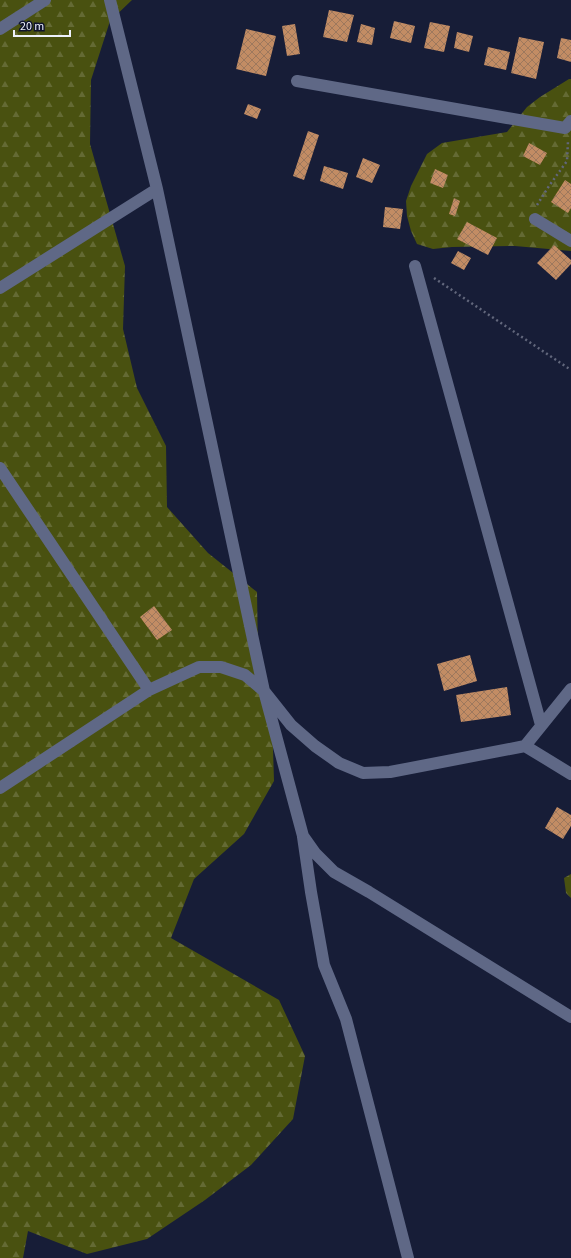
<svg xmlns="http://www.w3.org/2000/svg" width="571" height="1258" viewBox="0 0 571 1258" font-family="'Source Sans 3',sans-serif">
<defs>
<pattern id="forest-firs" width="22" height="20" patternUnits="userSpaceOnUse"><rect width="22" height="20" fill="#495110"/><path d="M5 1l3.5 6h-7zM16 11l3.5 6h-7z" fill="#646a34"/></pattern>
<pattern id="building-cross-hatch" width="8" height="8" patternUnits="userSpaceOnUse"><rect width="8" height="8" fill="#c28c64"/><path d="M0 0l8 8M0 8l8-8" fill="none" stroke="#9d785d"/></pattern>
</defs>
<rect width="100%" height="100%" fill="#171d37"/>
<path fill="url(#forest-firs)" d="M0,0H132L110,21L91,80L90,144L125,266L123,329L137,388L166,446L167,507L208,553L257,592L258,654L272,717L274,781L244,834L194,879L171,938L279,1000L305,1056L293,1119L251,1165L205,1200L147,1239L87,1254L28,1231L23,1258H0Z
M569,79H571V251L515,246L452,247L433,249L417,244L411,231L407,216L406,201L411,186L427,154L442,143L507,132L527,107L540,97Z
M571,874V898L566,893L564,878Z"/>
<path fill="url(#building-cross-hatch)" d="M329,10L354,15L347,42L323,37Z
M394,21L415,26L411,43L390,38Z
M430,22L450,26L444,52L424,48Z
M295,24L300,54L287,56L282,26Z
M361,24L375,28L372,45L357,42Z
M246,29L276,36L266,76L236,69Z
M457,32L473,36L469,52L454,48Z
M519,37L544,42L536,79L511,73Z
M561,38L571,40V62L557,58Z
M488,47L510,52L506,70L484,65Z
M248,104L261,109L257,119L244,114Z
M308,131L319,135L304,180L293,176Z
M529,143L547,153L540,165L523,156Z
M363,158L380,165L372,183L356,177Z
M324,166L348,173L343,189L320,181Z
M435,169L448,175L443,188L430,183Z
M565,180L571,184V208L568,213L551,202Z
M454,198L460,201L455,216L449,214Z
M385,207L403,209L400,229L383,227Z
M467,222L497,238L488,255L457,239Z
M554,245L571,260V264L556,280L537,263Z
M458,251L471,258L464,270L451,263Z
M154,606L172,630L157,640L140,617Z
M470,655L477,681L444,691L437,664Z
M507,687L511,715L461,722L456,695Z
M557,807L571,815V826L563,839L545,828Z"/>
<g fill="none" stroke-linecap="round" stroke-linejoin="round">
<path stroke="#62677c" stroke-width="2.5" stroke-dasharray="2 3" stroke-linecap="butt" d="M537,205L549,186L567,161L568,141
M434,278L571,370"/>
<path stroke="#5f6886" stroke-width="12" d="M110,0L157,189L264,691L303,836L315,853L334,872L369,892L571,1017
M0,29L45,0
M297,81L507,118L565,128L571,121
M535,219L571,241
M415,266L541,725
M0,288L157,189
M0,468L149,690
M525,746L571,774
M0,788L149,690L199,667H221L245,675L264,691L291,725L315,746L339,763L363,773L390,772L525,746L571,689
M303,837L311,892L324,965L346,1019L408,1258"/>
</g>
<path d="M14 30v6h56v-6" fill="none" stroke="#edf1fc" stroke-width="2"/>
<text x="20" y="30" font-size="12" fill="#edf1fc" stroke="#0f142d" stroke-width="3" paint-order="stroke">20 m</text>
</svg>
